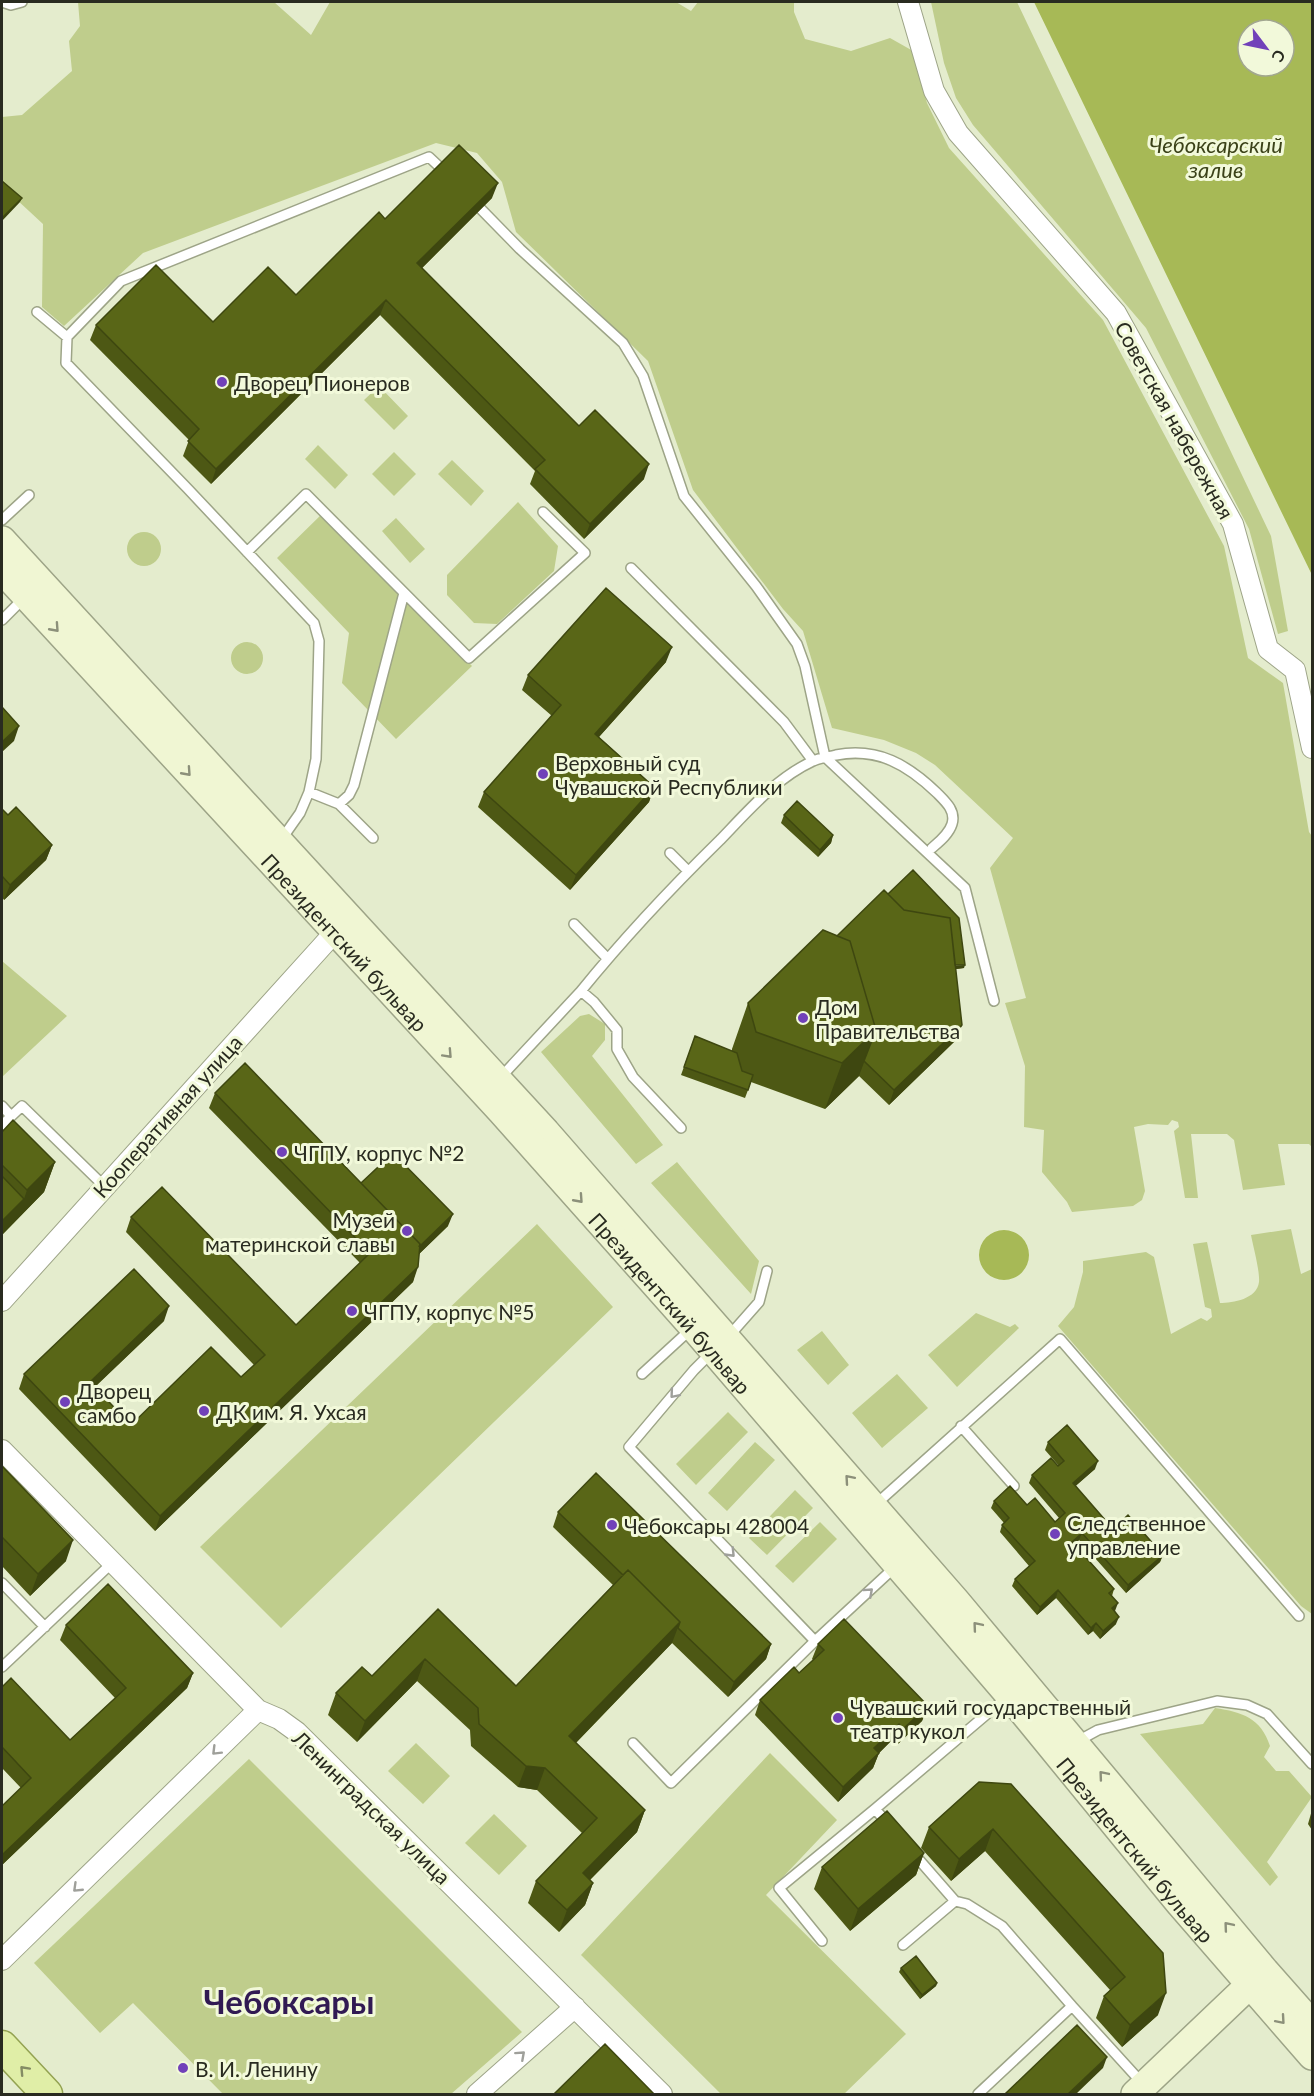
<svg xmlns="http://www.w3.org/2000/svg" width="1314" height="2096" viewBox="0 0 1314 2096" font-family="Lato,sans-serif">
<rect width="100%" height="100%" fill="#e4eccd"/>
<path fill="#bfcd8c" d="M78,2H274L311,35L330,2H676L691,11L698,2H794V12L805,39L851,51L890,38L913,51L927,103L949,148L1103,320L1224,546L1248,658L1283,683L1309,832L1312,836V1147L1309,1144H1278L1285,1185L1243,1190L1234,1140L1227,1134H1191L1198,1198H1185L1174,1131L1179,1127L1178,1122L1172,1120L1168,1125L1148,1124L1134,1127L1145,1191L1142,1200L1133,1206L1072,1212L1067,1202L1042,1172L1044,1130L1024,1127L1025,1066L1005,1003L1026,998L990,868L1013,838L935,765L916,753L884,740L832,728L803,631L783,609L693,490L648,361L516,232L502,182L477,153L436,143L143,253L64,326L42,307L43,224L2,186V117L22,115L72,71L69,41L80,26Z
M931,2H1017L1271,536L1288,631L1278,634L1249,529L1146,328L973,125L956,98L944,63Z
M379,386L408,416L394,430L364,400Z
M318,445L348,475L335,489L305,459Z
M394,452L416,474L394,496L372,474Z
M452,460L484,491L471,506L438,474Z
M518,502L558,546L554,571L497,624L474,623L447,595V575Z
M324,512L472,666L396,739L342,683L349,633L277,558Z
M396,518L425,549L410,563L382,531Z
M127 549a17 17 0 1 1 34 0a17 17 0 1 1-34 0Z
M231 658a16 16 0 1 1 32 0a16 16 0 1 1-32 0Z
M2,961L67,1016L2,1077Z
M589,1014L605,1024V1040L592,1056L663,1145L636,1164L541,1052L580,1016Z
M677,1162L759,1261L751,1294L651,1183Z
M537,1224L613,1307L281,1628L200,1547Z
M1291,1229L1301,1274L1312,1269V1614L1301,1606L1058,1326L1074,1307L1083,1272V1261L1146,1252L1154,1257L1171,1334L1201,1318L1207,1321L1212,1317L1211,1309L1205,1307L1193,1244L1207,1242L1220,1303C1233,1303 1257,1299 1259,1282C1260,1271 1253,1246 1251,1235Z
M976,1313L1010,1327L1015,1324L1019,1328L957,1387L928,1355Z
M822,1331L849,1365L828,1385L797,1350Z
M897,1374L928,1408L882,1448L852,1413Z
M728,1412L748,1432L696,1485L676,1464Z
M755,1442L775,1460L727,1511L708,1493Z
M795,1490L813,1508L767,1555L749,1538Z
M820,1522L837,1539L793,1583L775,1566Z
M1215,1708C1242,1712 1261,1718 1270,1746L1264,1757L1276,1771H1289L1312,1797L1267,1862L1278,1877L1270,1886L1140,1734L1203,1724Z
M416,1743L450,1776L423,1804L388,1771Z
M770,1753L837,1820L766,1895L906,2034L844,2094H721L581,1955Z
M249,1759L522,2032L451,2094H223L133,2003L100,2033L34,1963Z
M494,1814L527,1846L499,1875L465,1843Z"/>
<path fill="#a7b956" fill-rule="evenodd" d="M1034,2H1312V575ZM1248,30H1284V66H1248Z
M979 1255a25 25 0 1 1 50 0a25 25 0 1 1-50 0Z"/>
<g fill="none" stroke-linecap="round" stroke-linejoin="round">
<defs>
<path id="lane" d="M2,2L11,5L22,2
M472,200L520,249L623,343L643,376L684,496L756,586L797,644L805,666L825,757L965,888L994,1001
M37,312L67,337
M2,520L29,495
M247,552L306,494L469,658L585,553L543,512
M631,568L784,722L813,761
M2,620L24,598
M309,792L339,804L373,838
M339,804L349,795L354,785L404,593
M281,840L300,813L309,792L316,759L319,641L314,623L188,489L66,363L67,337L121,281L429,157L446,173
M670,853L688,871
M574,924L607,958
M581,991C624,938 671,888 720,840C748,811 776,778 813,761C820,758 828,757 836,755C878,747 908,765 937,793C946,802 956,811 952,824C949,834 939,842 932,848
M501,1077L581,991L594,1002L617,1030V1049L633,1077L681,1128
M2,1106L11,1116
M2,1125L22,1106L104,1186
M729,1336L759,1302L767,1271
M711,1353L694,1370L629,1447L815,1641L895,1567
M642,1374L691,1329
M961,1426L1014,1486
M875,1505L1060,1339L1299,1616
M2,1583L45,1627
M2,1667L112,1563
M1076,1742L1098,1730L1217,1701L1247,1705L1267,1714L1312,1764
M633,1743L671,1783L815,1641
M875,1809L889,1825
M914,1854L955,1901L967,1904L1002,1926L1072,2006L978,2094
M822,1941L779,1888L875,1809L1007,1697
M903,1945L955,1901
M1072,2006L1143,2084"/>
<path id="street" d="M908,2L934,91L958,133L1116,313L1233,524L1268,649L1295,670L1312,748
M2,1301L335,932
M2,1450L258,1710L279,1719L297,1732L662,2094
M2,1960L258,1710
M477,2094L575,2007"/>
<g id="secondary">
<path d="M2,540L546,1132L956,1601L1265,1971L1312,2024"/>
<path id="s1" d="M2,570L501,1111L693,1327L1009,1695L1180,1904L1312,2056"/>
<path d="M1135,2094L1262,1973"/>
</g>
<path id="primary" d="M2,2046L47,2094"/>
</defs>
<use href="#lane" stroke="#9da487" stroke-width="12"/>
<use href="#street" stroke="#9da487" stroke-width="22"/>
<use href="#secondary" stroke="#9da487" stroke-width="30"/>
<use href="#primary" stroke="#93a251" stroke-width="33"/>
<use href="#lane" stroke="#fff" stroke-width="9"/>
<use href="#street" stroke="#fff" stroke-width="20"/>
<use href="#secondary" stroke="#f0f6d3" stroke-width="27"/>
<use href="#primary" stroke="#e0eea7" stroke-width="30"/>
</g>
<path fill="#4d5814" d="M492,198L422,268L579,426L644,479L584,539L530,484L535,471L380,315L211,484L183,456L189,440L90,340L96,325L213,322L296,295L385,219Z
M666,662L599,737L654,787L649,802L570,890L478,807L484,792L552,716L522,690L528,675Z
M2,809L8,815L52,845L46,860L4,900L2,897Z
M784,815L833,835L831,843L818,857L781,823Z
M837,936L964,968L955,969L962,1025L956,1040L889,1105L859,1076L825,1109L751,1082L745,1098L681,1075L695,1036L732,1051V1049L748,1003Z
M215,1093L361,1183L448,1226L419,1254L413,1282L155,1531L19,1389L24,1374L164,1321L95,1387L131,1425L241,1377L254,1365L126,1232L131,1217L296,1325L360,1263L209,1108Z
M2,1132L55,1162L44,1192L2,1235Z
M1048,1442L1095,1469L1075,1486L1113,1529L1163,1555L1160,1562L1126,1593L1079,1540L1075,1545L1114,1589L1112,1596L1115,1611L1116,1624L1100,1639L1093,1631L1088,1635L1056,1598L1037,1615L1012,1586L1015,1579L1029,1566L1000,1532L1002,1525L1004,1523L991,1508L994,1501L1027,1505L1055,1522L1059,1518L1029,1483L1032,1475L1059,1466L1045,1450Z
M2,1466L66,1561L30,1596L2,1566Z
M558,1512L771,1644L766,1659L728,1697L672,1643L576,1743L645,1810L637,1832L590,1880L593,1883L585,1905L559,1932L528,1903L536,1881L582,1833L537,1790L518,1787L471,1746L470,1730L417,1681L357,1742L328,1715L336,1693L372,1676L438,1609L516,1686L613,1585L553,1527Z
M66,1625L193,1673L187,1688L2,1865V1806L21,1788L2,1768V1687L70,1740L115,1698L60,1640Z
M818,1644L928,1706L922,1721L898,1744L893,1739L879,1753L873,1768L838,1802L755,1715L760,1700L799,1673L813,1660L812,1659Z
M979,1782L1158,2015L1122,2047L1096,2018L1104,1996L1110,1990L985,1851L951,1881L921,1848L929,1827Z
M1312,1810V1830L1308,1824Z
M924,1853L916,1875L850,1931L814,1889L822,1867Z
M1312,1856V1880L1311,1878Z
M901,1968L937,1983L936,1986L920,1999L899,1972Z"/>
<path fill="#3e4710" d="M498,183L492,198L412,278L417,263Z
M22,198L20,202L2,221V218Z
M386,300L380,315L211,484L216,469Z
M649,464L644,479L584,539L590,524Z
M672,647L666,662L589,748L595,734Z
M19,726L14,741L2,752V742Z
M654,787L649,802L570,890L576,875Z
M833,835L831,843L818,857L820,850Z
M52,845L46,860L4,900L10,885Z
M965,965L964,968L949,970L951,966Z
M962,1025L956,1040L889,1105L894,1090Z
M876,1030L859,1076L825,1109L842,1063Z
M55,1162L44,1192L2,1235V1221L24,1199L27,1190Z
M453,1214L448,1226L414,1259L418,1248Z
M418,1267L413,1282L155,1531L160,1516Z
M169,1306L164,1321L84,1397L90,1382Z
M1098,1461L1095,1469L1070,1491L1073,1483Z
M1082,1533L1079,1540L1069,1549L1072,1542Z
M73,1540L66,1561L30,1596L38,1574Z
M1163,1555L1160,1562L1126,1593L1128,1585Z
M1058,1590L1056,1598L1037,1615L1040,1607Z
M1118,1603L1115,1611L1109,1616L1112,1608Z
M1119,1617L1116,1624L1100,1639L1103,1631Z
M680,1622L672,1643L561,1758L569,1736Z
M1096,1623L1093,1631L1088,1635L1091,1628Z
M771,1644L766,1659L728,1697L734,1682Z
M425,1659L417,1681L357,1742L365,1721Z
M193,1673L187,1688L2,1865V1855Z
M928,1706L922,1721L898,1744L903,1729Z
M899,1724L893,1739L879,1753L873,1768L838,1802L843,1787L874,1748Z
M526,1766L545,1768L537,1790L518,1787Z
M645,1810L637,1832L575,1895L583,1873Z
M993,1829L985,1851L951,1881L959,1859Z
M924,1853L916,1875L850,1931L858,1909Z
M593,1883L585,1905L559,1932L567,1910Z
M937,1983L936,1986L920,1999L922,1995Z
M1166,1993L1158,2015L1122,2047L1130,2025Z
M1107,2057L1103,2068L1076,2094H1068Z"/>
<path fill="#596617" stroke="#3e4710" stroke-width="1.5" d="M459,145L498,183L417,263L579,426L595,410L649,464L590,524L535,469L545,460L386,300L216,469L188,441L199,429L96,325L156,265L213,322L268,267L296,295L379,212L385,219Z
M2,181L22,198L2,218Z
M606,588L672,647L595,734L654,787L576,875L484,792L561,705L528,675Z
M2,707L19,726L2,742Z
M797,801L833,835L820,850L784,815Z
M16,807L52,845L10,885L2,876V809L8,815Z
M913,870L959,918L965,965H955L950,918L904,910L888,894Z
M884,890L904,910L950,918L962,1025L894,1090L864,1061L876,1030L850,941L837,936Z
M823,930L850,941L876,1030L842,1063L756,1032L748,1003Z
M695,1036L737,1053L742,1071L753,1075L748,1090L684,1067Z
M245,1063L420,1244L418,1267L160,1516L24,1374L134,1269L169,1306L90,1382L131,1425L211,1347L241,1377L265,1355L131,1217L162,1187L296,1325L370,1253L215,1093Z
M13,1120L55,1162L27,1190L2,1165V1132Z
M393,1153L453,1214L419,1247L420,1244L361,1183Z
M2,1176L24,1199L2,1221Z
M1067,1425L1098,1461L1073,1483L1113,1529L1128,1515L1163,1555L1128,1585L1082,1533L1072,1542L1114,1589L1109,1593L1118,1603L1112,1608L1119,1617L1103,1631L1096,1623L1091,1628L1058,1590L1040,1607L1015,1579L1035,1561L1002,1525L1009,1518L994,1501L1010,1486L1027,1505L1035,1498L1055,1522L1065,1513L1032,1475L1051,1458L1058,1466L1064,1461L1048,1442Z
M2,1466L73,1540L38,1574L2,1537Z
M596,1473L771,1644L734,1682L678,1628L680,1622L628,1570L623,1575L558,1512Z
M628,1570L680,1622L569,1736L645,1810L583,1873L593,1883L567,1910L536,1881L597,1818L545,1768L526,1766L479,1724L478,1708L425,1659L365,1721L336,1693L362,1667L372,1676L438,1609L516,1686Z
M108,1584L193,1673L2,1855V1806L31,1778L2,1747V1687L11,1678L70,1740L126,1688L66,1625Z
M844,1619L928,1706L903,1729L899,1724L874,1748L879,1753L843,1787L760,1700L794,1667L799,1673L824,1650L818,1644Z
M979,1782L1011,1784L1163,1953L1166,1993L1130,2025L1104,1996L1125,1977L993,1829L959,1859L929,1827Z
M887,1811L924,1853L858,1909L822,1867Z
M916,1956L937,1983L922,1995L901,1968Z
M1077,2025L1107,2057L1068,2094H1005Z
M605,2044L654,2094H554Z"/>
<defs><path id="oneway-chevron" d="M-2-3.5L2.5 0L-2 3.5" fill="none" stroke-width="1.6" stroke-linecap="round" stroke-linejoin="round" transform="scale(1.5)"/></defs>
<g stroke="#8c907a">
<use href="#oneway-chevron" transform="translate(55 628) rotate(48)"/>
<use href="#oneway-chevron" transform="translate(187 772) rotate(48)"/>
<use href="#oneway-chevron" transform="translate(448 1054) rotate(47)"/>
<use href="#oneway-chevron" transform="translate(579 1199) rotate(48)"/>
<use href="#oneway-chevron" transform="translate(849 1479) rotate(-131)"/>
<use href="#oneway-chevron" transform="translate(977 1626) rotate(-130)"/>
<use href="#oneway-chevron" transform="translate(1103 1775) rotate(-130)"/>
<use href="#oneway-chevron" transform="translate(1228 1926) rotate(-130)"/>
<use href="#oneway-chevron" transform="translate(1281 2020) rotate(49)"/>
</g>
<g stroke="#9fa09b">
<use href="#oneway-chevron" transform="translate(674 1394) rotate(130)"/>
<use href="#oneway-chevron" transform="translate(731 1553) rotate(46)"/>
<use href="#oneway-chevron" transform="translate(869 1592) rotate(-42)"/>
<use href="#oneway-chevron" transform="translate(216 1751) rotate(135)"/>
<use href="#oneway-chevron" transform="translate(77 1888) rotate(136)"/>
<use href="#oneway-chevron" transform="translate(521 2055) rotate(-42)"/>
</g>
<use stroke="#848c64" href="#oneway-chevron" transform="translate(24 2070) rotate(-133)"/>
<g fill="#7141b9" stroke="#f2f9da" stroke-width="2">
<circle cx="222" cy="382" r="6"/>
<circle cx="543" cy="774" r="6"/>
<circle cx="803" cy="1018" r="6"/>
<circle cx="282" cy="1152" r="6"/>
<circle cx="407" cy="1231" r="6"/>
<circle cx="352" cy="1311" r="6"/>
<circle cx="65" cy="1402" r="6"/>
<circle cx="204" cy="1411" r="6"/>
<circle cx="612" cy="1525" r="6"/>
<circle cx="1055" cy="1534" r="6"/>
<circle cx="838" cy="1718" r="6"/>
<circle cx="183" cy="2068" r="6"/>
</g>
<g text-anchor="middle" dominant-baseline="central" stroke-width="6" stroke-linejoin="round" paint-order="stroke">
<g font-size="21" fill="#292b20" stroke="#f2f9da" text-anchor="start">
<text x="234" y="382">Дворец Пионеров</text>
<text x="555" y="762">Верховный суд<tspan x="555" dy="24">Чувашской Республики</tspan></text>
<text x="815" y="1006">Дом<tspan x="815" dy="24">Правительства</tspan></text>
<text x="294" y="1152">ЧГПУ, корпус №2</text>
<text x="395" y="1219" text-anchor="end">Музей<tspan x="395" dy="24">материнской славы</tspan></text>
<text x="364" y="1311">ЧГПУ, корпус №5</text>
<text x="77" y="1390">Дворец<tspan x="77" dy="24">самбо</tspan></text>
<text x="216" y="1411">ДК им. Я. Ухсая</text>
<text x="1067" y="1522">Следственное<tspan x="1067" dy="24">управление</tspan></text>
<text x="624" y="1525">Чебоксары 428004</text>
<text x="850" y="1706">Чувашский государственный<tspan x="850" dy="24">театр кукол</tspan></text>
<text x="195" y="2068">В. И. Ленину</text>
</g>
<g font-size="21" fill="#292b20" stroke="#f2f9da">
<text transform="translate(1175 420) rotate(61)">Советская набережная</text>
<text stroke="none"><textPath href="#s1" startOffset="506">Президентский бульвар</textPath></text>
<text transform="translate(167 1116) rotate(-48)">Кооперативная улица</text>
<text stroke="none"><textPath href="#s1" startOffset="992">Президентский бульвар</textPath></text>
<text transform="translate(372 1807) rotate(44)">Ленинградская улица</text>
<text stroke="none"><textPath href="#s1" startOffset="1710">Президентский бульвар</textPath></text>
</g>
<g font-size="22" font-style="italic" fill="#3b4219" stroke="#f2f9da">
<text x="1216" y="144">Чебоксарский<tspan x="1216" dy="25">залив</tspan></text>
</g>
<g font-size="33" font-weight="bold" fill="#311a53" stroke="#f2f9da">
<text x="289" y="2001">Чебоксары</text>
</g>
</g>
<rect width="1314" height="2096" fill="none" stroke="#292b20" stroke-width="6"/>
<g transform="translate(1266 48) rotate(122)"><circle r="28" fill="#f2f9da" stroke="#a2a790" stroke-width="1.5"/>
<path d="M0-4.5L10 22L0 15L-10 22Z" fill="#7141b9"/>
<text y="-9" font-size="16" font-weight="bold" text-anchor="middle" fill="#292b20">С</text>
</g>
</svg>
